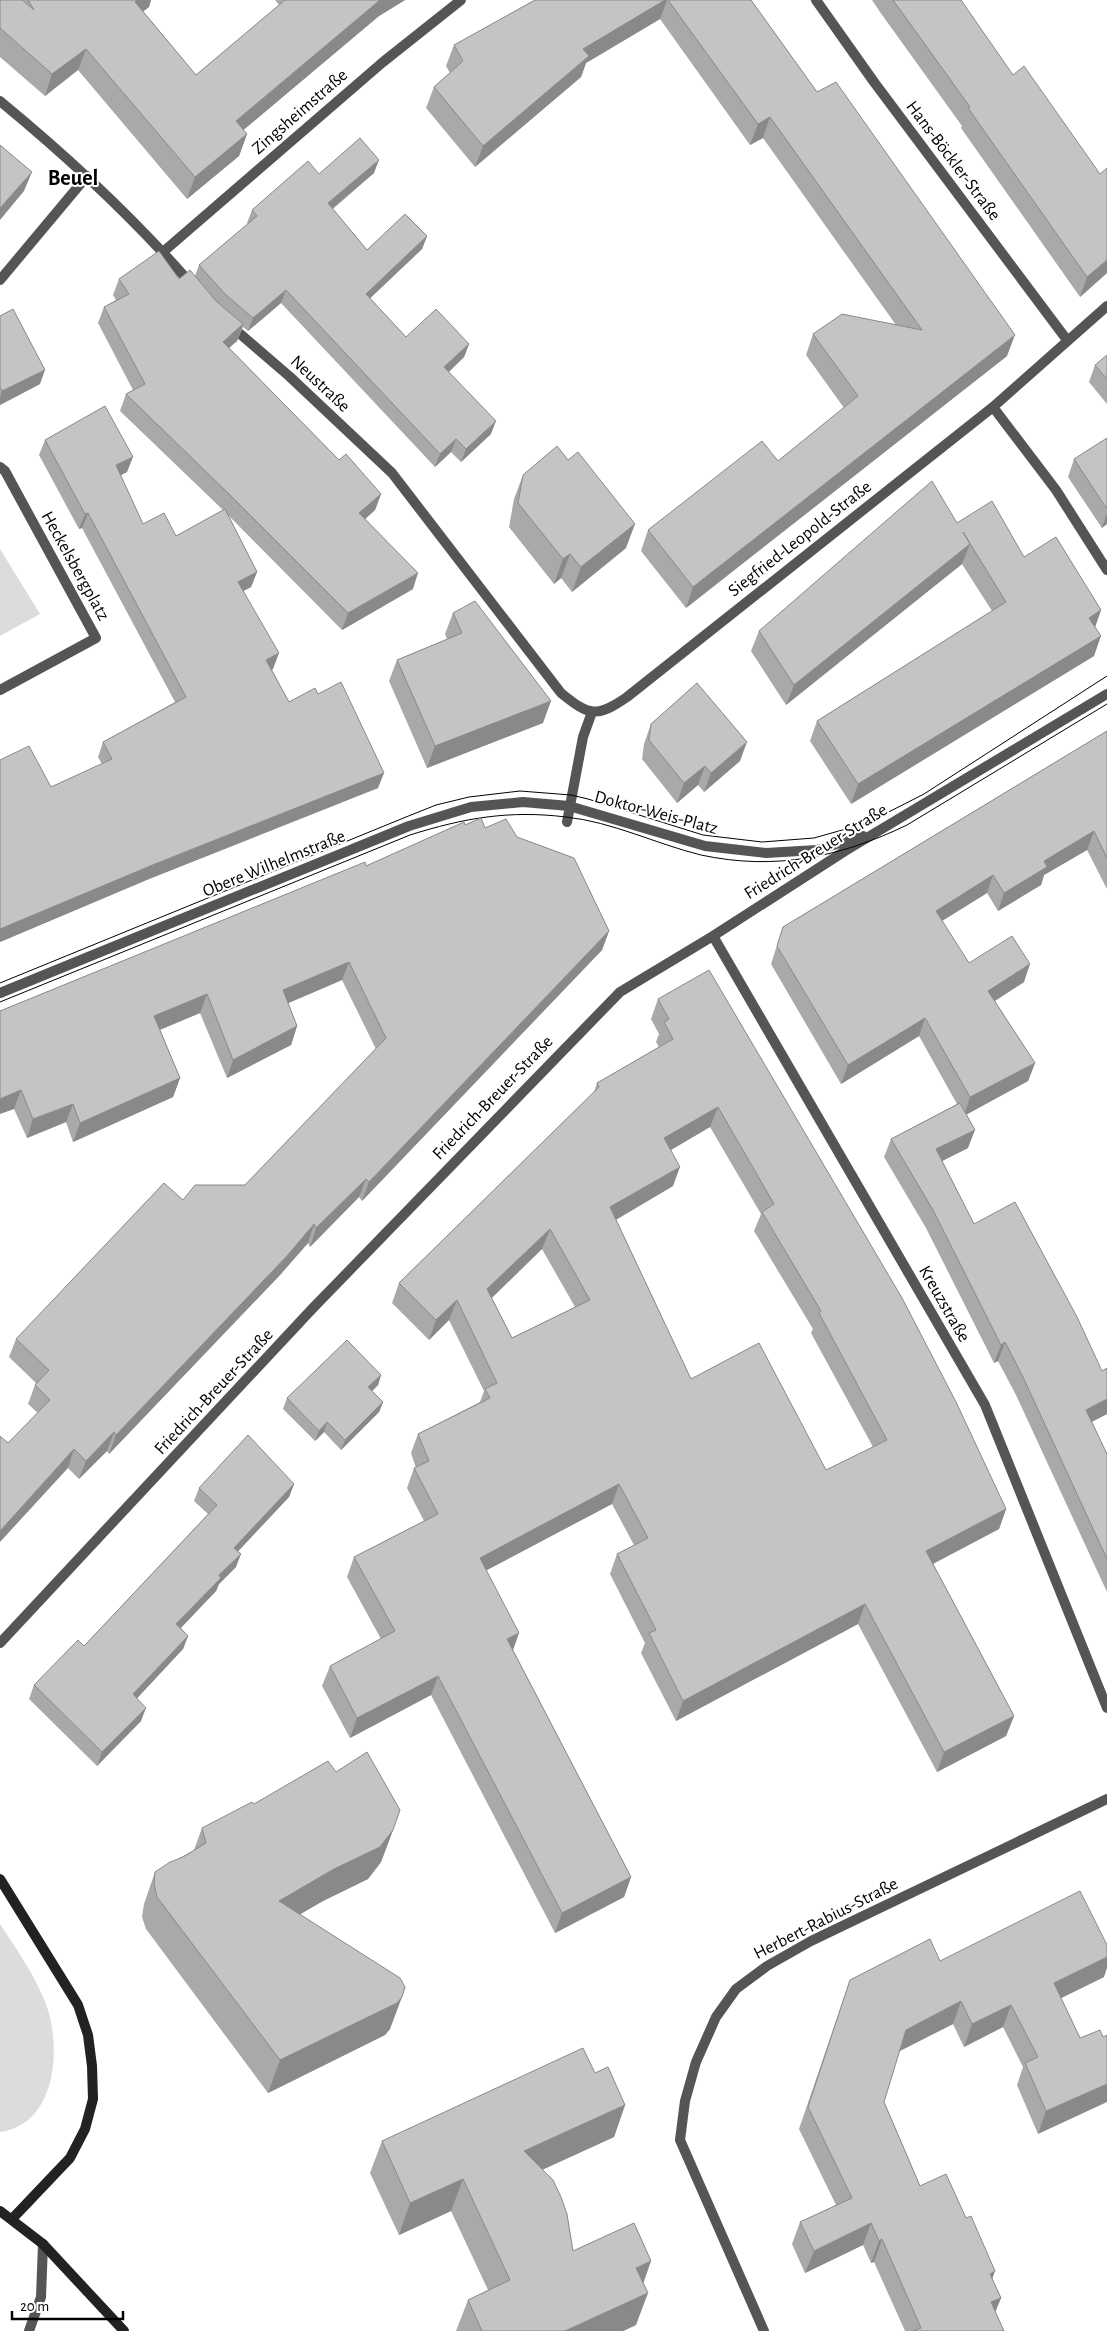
<svg xmlns="http://www.w3.org/2000/svg" width="1107" height="2331" viewBox="0 0 1107 2331" font-family="'Alegreya Sans',sans-serif">
<rect width="100%" height="100%" fill="#fff"/>
<path fill="#dcdcdc" d="M0,549L40,614L0,636Z
M0,1924C15,1947 32,1971 43,1997C63,2040 59,2124 0,2132Z"/>
<g fill="none" stroke-linecap="round" stroke-linejoin="round">
<path stroke="#555" stroke-width="10" d="M816,0L874,82L1067,340
M0,101C68,157 134,218 192,285
M163,252L383,62L461,0
M0,280L87,176
M231,326L289,376L392,473L561,693C589,716 597,718 627,697L993,407L1107,306
M993,407L1056,490L1107,570
M0,467L5,471L96,638L0,690
M567,822L583,737L592,712
M713,936L985,1405L1107,1708
M0,993L409,826L471,807L523,802L569,806L705,846L766,853L817,850L863,836
M0,1643L312,1309L620,992L713,936L845,851L1107,694
M29,2331L41,2297L43,2244
M764,2331L680,2140L685,2101L696,2062L716,2017L736,1989L767,1966L811,1941L1107,1799"/>
<path stroke="#222" stroke-width="10" d="M0,1879L78,2005L88,2035L92,2066L93,2099L85,2129L70,2158L12,2219
M0,2211L43,2244L124,2331"/>
<path stroke="#000" stroke-width="1" d="M0,983L406,817L436,805L469,797L520,791L571,795L588,799L703,835L762,842L814,838L867,823L924,794L1107,676
M0,1002L410,835C464,818 509,810 566,817C613,822 656,844 701,855C775,871 841,857 907,825L1107,704"/>
</g>
<path fill="#a9a9a9" fill-rule="evenodd" d="M0,0H151L149,7L143,11L196,75L279,5L275,0H405L379,16L243,130L247,134L239,156L187,199L78,70L45,96L0,57Z
M535,0H751L1007,356L686,608L641,551L648,530L778,461L844,408L806,355L813,334L896,325L763,138L750,145L660,19L586,63L581,77L475,167L426,108L434,87L450,73L446,66L454,45Z
M872,0H961L1107,273L1080,297L961,128L962,126L880,12Z
M374,173L333,209L367,250L427,236L422,249L370,298L406,337L469,344L464,357L449,372L491,434L461,462L451,452L435,467L281,303L248,331L243,327L237,341L229,348L339,460L381,494L375,510L365,519L413,589L342,630L228,515L257,572L251,587L243,591L273,669L272,670L289,702L318,694L378,788L149,879L0,942L51,787L102,764L98,757L103,742L175,702L82,528L79,529L39,455L45,440L127,472L120,475L143,524L176,536L223,510L120,411L126,394L133,390L98,323L104,307L116,300L113,295L119,279H179L195,276L199,265L248,224L247,223L252,210L319,174Z
M0,316L40,384L0,405Z
M1107,355V404L1089,382L1095,365Z
M1107,438V524L1102,528L1068,477L1074,459Z
M523,475L626,548L572,592L561,578L554,584L509,527L514,499Z
M957,523L1024,557L1101,610L1095,627L1094,656L851,804L810,741L817,721L992,611L962,564L786,705L751,651L759,631Z
M453,613L543,723L427,768L389,681L397,660L447,639L445,634Z
M651,724L740,761L704,792L698,785L677,803L642,759L644,744Z
M1107,731V889L1087,850L1044,875L1041,885L998,911L987,893L942,921L969,963L1024,982L995,1001L1035,1063L1028,1081L966,1114L968,1148L942,1161L974,1224L1102,1371L1107,1368V1414L1092,1422L1107,1454V1592L1016,1395L998,1361L994,1363L926,1228L884,1157L891,1139L957,1104L919,1036L841,1084L771,964L783,927Z
M465,825L485,828L517,837L609,931L602,950L362,1201L359,1197L310,1247L308,1243L280,1275L109,1454L107,1451L79,1479L68,1468L8,1443L38,1413L28,1404L35,1385L36,1383L9,1357L16,1339L183,1200L245,1185L376,1049L342,980L288,1003L297,1026L291,1045L227,1078L200,1013L160,1030L180,1078L173,1097L73,1142L66,1122L27,1138L14,1109L0,1011L366,866Z
M658,999L1006,1509L999,1529L933,1564L1014,1716L1006,1736L937,1772L858,1624L676,1721L641,1653L645,1643L610,1574L617,1554L634,1545L612,1504L486,1570L513,1650L631,1877L624,1897L555,1933L431,1695L350,1738L322,1686L330,1666L381,1639L347,1577L354,1557L424,1521L407,1488L414,1468H416L411,1453L418,1434L480,1402L484,1391L449,1320L429,1340L392,1303L399,1283L594,1092L597,1083L659,1047L656,1042L659,1034L651,1019ZM710,1127L761,1214L754,1231L813,1329L811,1333L873,1447L826,1470L691,1379L616,1220L673,1186L671,1150ZM542,1249L575,1307L512,1338L492,1298Z
M381,1375L378,1385L372,1391L383,1402L379,1412L341,1450L324,1432L315,1441L283,1409L287,1398Z
M294,1484L289,1497L238,1551L236,1567L219,1584L216,1591L181,1628L188,1636L183,1649L137,1698L141,1721L97,1766L29,1699L34,1685L84,1646L208,1514L194,1501L199,1488Z
M336,1772L393,1830L381,1862L368,1879L323,1901L300,1914L390,2029L385,2035L268,2093L146,1929L142,1917L144,1904L155,1872L194,1850L202,1828L254,1804Z
M940,1961L1104,1977L1061,1998L1080,2038L1038,2134L1017,2085L1023,2067L1003,2027L964,2047L953,2024L899,2051L884,2102L920,2186L992,2279L1001,2298L995,2312L1004,2331H905L874,2262L871,2263L863,2245L805,2273L792,2244L800,2222L836,2205L799,2129L850,1980Z
M595,2073L625,2105L614,2137L542,2170L573,2251L643,2283L636,2325L623,2331H456L468,2300L488,2290L451,2211L399,2235L370,2173L382,2141Z"/>
<path fill="#898989" d="M137,0H151L149,7L127,24L135,2Z
M380,0H405L379,16L228,143L236,121Z
M665,0H667L660,19L586,63L581,77L475,167L483,146L583,49Z
M86,49L78,70L45,96L52,74Z
M770,117L763,138L750,145L758,124Z
M247,134L239,156L187,199L195,177Z
M379,160L374,173L323,216L328,203Z
M32,172L24,191L0,220V208Z
M427,236L422,249L361,307L366,294Z
M1107,260V273L1080,297L1087,277Z
M286,290L281,303L248,331L253,318Z
M243,324L237,341L217,358L223,342Z
M1015,335L1007,356L686,608L693,587Z
M469,344L464,357L440,380L444,367Z
M45,370L40,384L0,405V398L2,391Z
M496,421L491,434L461,462L466,449Z
M456,439L451,452L435,467L440,454Z
M133,457L127,472L110,481L116,465Z
M381,494L375,510L353,530L359,513Z
M88,513L82,528L79,529L85,514Z
M1107,513V524L1102,528Z
M635,524L626,548L572,592L581,567Z
M970,544L962,564L786,705L794,685Z
M570,554L561,578L554,584L563,559Z
M257,572L251,587L232,597L238,582Z
M418,573L413,589L342,630L348,613Z
M1101,610L1094,630L1089,618Z
M1101,636L1094,656L851,804L858,784Z
M279,653L273,669L261,676L266,660Z
M551,701L543,723L427,768L435,746Z
M747,742L740,761L704,792L711,773Z
M705,766L698,785L677,803L684,783Z
M384,773L378,788L149,879L0,942V929L155,864Z
M1094,831L1087,850L1044,875L1041,885L998,911L1004,893L1044,861Z
M993,875L987,893L929,929L936,911Z
M609,931L602,950L362,1201L369,1182Z
M349,962L342,980L277,1008L283,990Z
M1030,964L1024,982L982,1009L988,991Z
M207,994L200,1013L147,1035L154,1016Z
M925,1018L919,1036L841,1084L848,1065Z
M297,1026L291,1045L227,1078L233,1060Z
M1035,1063L1028,1081L964,1116L970,1097Z
M180,1078L173,1097L73,1142L80,1123Z
M21,1090L14,1109L0,1114V1099Z
M73,1104L66,1122L27,1138L33,1119Z
M718,1107L710,1127L657,1158L664,1138Z
M975,1130L968,1148L930,1167L936,1149Z
M680,1167L673,1186L603,1227L610,1207Z
M366,1179L359,1197L310,1247L316,1228Z
M314,1224L308,1243L280,1275L109,1454L116,1435Z
M550,1229L542,1249L480,1309L487,1289Z
M457,1300L449,1320L429,1340L436,1320Z
M1005,1342L998,1361L994,1363L1001,1345Z
M381,1375L378,1385L365,1398L368,1387Z
M1107,1399V1414L1079,1428L1086,1410Z
M383,1402L379,1412L341,1450L345,1440Z
M327,1422L324,1432L315,1441L319,1431Z
M114,1432L107,1451L79,1479L86,1461Z
M74,1449L68,1468L0,1542V1531Z
M294,1484L289,1497L229,1561L234,1548Z
M619,1484L612,1504L472,1578L480,1558Z
M1006,1509L999,1529L919,1571L926,1551Z
M241,1554L236,1567L219,1584L216,1591L171,1638L176,1624L219,1575Z
M865,1604L858,1624L676,1721L683,1701Z
M519,1633L512,1653L507,1639Z
M188,1636L183,1649L128,1708L133,1694Z
M438,1676L431,1695L350,1738L357,1718Z
M146,1708L141,1721L97,1766L102,1752Z
M1014,1716L1006,1736L937,1772L944,1752Z
M393,1830L381,1862L368,1879L323,1901L268,1933L279,1901Z
M631,1877L624,1897L555,1933L562,1913Z
M1107,1957V1968L1104,1977L1045,2006L1054,1983Z
M402,1997L390,2029L385,2035L268,2093L280,2060Z
M961,2001L953,2024L898,2052L906,2030Z
M1011,2005L1003,2027L964,2047L972,2024Z
M1107,2084V2102L1038,2134L1046,2111Z
M625,2105L614,2137L513,2183L524,2151Z
M463,2179L451,2211L399,2235L410,2203Z
M871,2223L863,2245L805,2273L814,2251Z
M882,2239L874,2262L871,2263L879,2241Z
M651,2261L640,2293L636,2268Z
M995,2271L987,2294L990,2274Z
M648,2293L636,2325L623,2331H565Z
M1001,2298L992,2320L991,2302Z"/>
<path fill="#c4c4c4" stroke="#898989" fill-rule="evenodd" d="M0,0H22L34,10L28,0H137L135,2L196,75L285,0H380L236,121L247,134L195,177L86,49L52,74L0,28Z
M535,0H665L583,49L589,56L483,146L434,87L463,61L454,45Z
M668,0H751L817,92L836,82L1015,335L693,587L648,530L762,441L778,461L858,396L813,334L842,314L922,330L770,117L758,124Z
M893,0H961L1013,75L1024,66L1100,174L1107,168V260L1087,277L968,108L970,107Z
M360,138L379,160L328,203L367,250L405,214L427,236L366,294L406,337L436,309L469,344L444,367L496,421L466,449L456,439L440,454L286,290L253,318L225,294L199,265L257,216L252,210L308,161L319,174Z
M0,145L32,172L0,208Z
M159,251L179,279L190,270L216,301L243,324L223,342L339,460L346,454L381,494L359,513L418,573L348,613L231,496L126,394L145,384L104,307L129,294L119,279Z
M13,309L45,370L2,391L0,387V316Z
M1107,355V379L1095,365Z
M105,406L133,457L116,465L143,524L164,513L176,536L225,509L257,572L238,582L279,653L266,660L289,702L315,688L318,694L341,682L384,773L155,864L0,929V760L29,746L51,787L112,759L103,742L186,697L88,513L85,514L45,440Z
M1107,438V509L1074,459Z
M557,446L568,460L578,452L635,524L581,567L570,554L563,559L518,503L523,475Z
M932,481L957,523L992,501L1024,557L1056,537L1101,610L1089,618L1101,636L858,784L817,721L1006,602L963,532L970,544L794,685L759,631Z
M475,601L551,701L435,746L397,660L462,633L453,613Z
M697,683L747,742L711,773L705,766L684,783L649,740L651,724Z
M1107,731V858L1094,831L1044,861L1047,867L1004,893L993,875L936,911L969,963L1012,936L1030,964L988,991L1035,1063L970,1097L925,1018L848,1065L777,946L783,927Z
M481,818L485,828L506,819L517,837L574,858L609,931L369,1182L366,1179L316,1228L314,1224L287,1256L116,1435L114,1432L86,1461L74,1449L0,1531V1436L8,1443L50,1400L35,1385L49,1370L16,1339L164,1183L183,1200L195,1185H245L386,1038L349,962L283,990L297,1026L233,1060L207,994L154,1016L180,1078L80,1123L73,1104L33,1119L21,1090L0,1099V1011L365,862L366,866L464,822L465,825Z
M709,970L902,1298L956,1402L1006,1509L926,1551L1014,1716L944,1752L865,1604L683,1701L649,1633L656,1630L617,1554L648,1538L619,1484L480,1558L519,1633L507,1639L631,1877L562,1913L438,1676L357,1718L330,1666L395,1631L354,1557L438,1514L414,1468L429,1461L418,1434L490,1398L485,1389L497,1383L457,1300L436,1320L399,1283L599,1087L597,1083L673,1039L664,1022L669,1019L658,999ZM718,1107L774,1204L762,1212L821,1311L819,1313L887,1440L826,1470L759,1343L691,1379L610,1207L680,1167L664,1138ZM550,1229L590,1300L512,1338L487,1289Z
M960,1103L975,1130L936,1149L974,1224L1015,1202L1077,1317L1102,1371L1107,1368V1399L1086,1410L1107,1454V1559L1023,1377L1005,1342L1001,1345L933,1210L891,1139Z
M347,1340L381,1375L368,1387L383,1402L345,1440L327,1422L319,1431L287,1398Z
M248,1435L294,1484L234,1548L241,1554L219,1575L221,1578L176,1624L188,1636L133,1694L146,1708L102,1752L34,1685L78,1640L84,1646L217,1505L199,1488Z
M367,1752L400,1810L393,1830L380,1847L334,1869L279,1901L400,1978L405,1987L402,1997L397,2003L280,2060L157,1897L154,1884L155,1872L170,1862L183,1857L206,1843L202,1828L252,1802L254,1804L328,1761L336,1772Z
M1080,1891L1107,1945V1957L1054,1983L1080,2038L1100,2030L1103,2037L1107,2035V2084L1046,2111L1025,2063L1038,2057L1011,2005L972,2024L961,2001L906,2030L884,2102L920,2186L946,2174L966,2218L971,2216L995,2271L990,2274L1001,2298L991,2302L1004,2331H913L921,2328L882,2239L879,2241L871,2223L814,2251L800,2222L852,2198L808,2107L850,1980L930,1939L940,1961Z
M583,2048L595,2073L608,2067L625,2105L524,2151L553,2180L561,2197L567,2214L573,2251L634,2223L651,2261L636,2268L648,2293L565,2331H482L468,2300L510,2280L463,2179L410,2203L382,2141Z"/>
<g text-anchor="middle" dominant-baseline="central" stroke-width="4" stroke-linejoin="round" paint-order="stroke">
<g font-size="18" fill="#000" stroke="#fff">
<text transform="translate(300 112) rotate(-41)">Zingsheimstraße</text>
<text transform="translate(953 161) rotate(53)">Hans-Böckler-Straße</text>
<text transform="translate(320 384) rotate(43)">Neustraße</text>
<text transform="translate(800 539) rotate(-38)">Siegfried-Leopold-Straße</text>
<text transform="translate(75 566) rotate(61)">Heckelsbergplatz</text>
<text transform="translate(656 813) rotate(15)">Doktor-Weis-Platz</text>
<text transform="translate(816 852) rotate(-32)">Friedrich-Breuer-Straße</text>
<text transform="translate(274 864) rotate(-22)">Obere Wilhelmstraße</text>
<text transform="translate(493 1098) rotate(-46)">Friedrich-Breuer-Straße</text>
<text transform="translate(944 1304) rotate(60)">Kreuzstraße</text>
<text transform="translate(214 1392) rotate(-47)">Friedrich-Breuer-Straße</text>
<text transform="translate(826 1919) rotate(-27)">Herbert-Rabius-Straße</text>
</g>
<g font-size="22" font-weight="bold" fill="#000" stroke="#fff">
<text x="73" y="178">Beuel</text>
</g>
</g>
<path d="M12 2311v8h111v-8" fill="none" stroke="#000000" stroke-width="2.5"/>
<text x="20" y="2311" font-size="15" fill="#000000" stroke="#ffffff" stroke-width="4" paint-order="stroke">20 m</text>
</svg>
